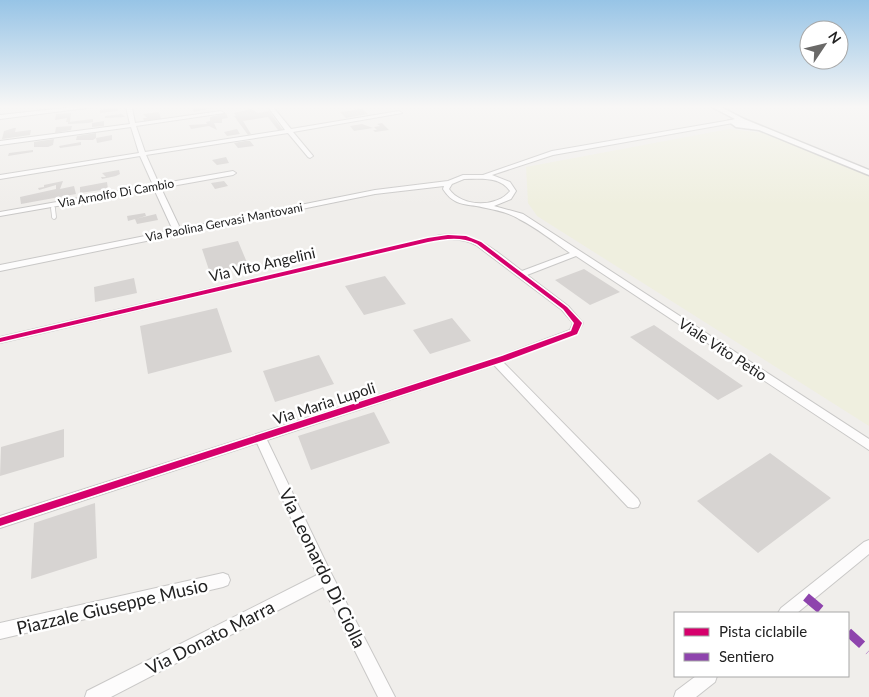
<svg xmlns="http://www.w3.org/2000/svg" width="869" height="697" viewBox="0 0 869 697" font-family="Lato,sans-serif">
<rect width="100%" height="100%" fill="#f0eeeb"/>
<path fill="#efefdf" d="M729,129L773,134L869,175V426L537,216L528,203L526,167Z"/>
<path fill="#d7d4d2" d="M118,107V111L100,113V110Z
M217,107L194,112L192,108L194,107Z
M251,109L258,113L269,111L283,130H278L268,117L243,121L251,134L248,135L234,116H236L234,113Z
M362,109L368,114L346,118L340,112Z
M159,112L161,119L144,121L143,118H147L143,114Z
M71,113L70,122H66L67,118L55,120L56,114Z
M226,113L228,118L222,119V123H214L217,130L209,126L191,129L189,125L207,124L206,122L210,121V117Z
M122,114L125,117L105,118V116Z
M93,119V122L88,123L68,124V122Z
M104,121V126L92,127V123Z
M382,123L389,130L375,132L373,130H377L374,127L380,126L377,124Z
M362,124L373,128L354,131L350,126Z
M72,126L71,130L55,133L56,127Z
M14,128H16L15,132L31,130L30,135L2,139L4,131Z
M237,129L240,134L227,136L224,132Z
M96,133V138L93,140H76L77,136Z
M112,135V140L97,143L96,138Z
M54,139L53,145L48,147H34V142Z
M245,141H250L254,146L238,148L234,143Z
M81,142V145L60,148L59,146Z
M33,150V152L8,156L9,153Z
M226,157L229,163L217,165L212,160Z
M119,170L120,174L116,176L102,179L101,177H106L102,173Z
M63,181L60,189L74,186L76,194L21,204L20,197L56,189V185L39,190L38,188L44,187V185Z
M224,181L228,186L215,189L211,183Z
M107,182L108,189L80,193V187Z
M145,213L146,216L128,221L127,216Z
M156,214L158,220L137,224L135,219Z
M238,241L248,265L210,273L202,249Z
M584,269L620,292L590,305L555,280Z
M385,276L406,304L364,315L345,286Z
M134,278L137,293L95,302L94,287Z
M217,308L232,352L148,374L140,326Z
M452,318L471,341L430,354L413,330Z
M654,325L743,386L718,400L630,337Z
M319,355L334,384L275,402L263,371Z
M374,412L390,443L311,470L298,436Z
M64,429V457L0,476L1,447Z
M770,453L831,498L758,553L697,501Z
M95,503L97,558L31,579L34,523Z"/>
<g fill="none" stroke-linecap="round" stroke-linejoin="round">
<defs>
<path id="service" d="M53,208L54,217"/>
<path id="minor" d="M74,107H94L0,119V115Z
M126,107H132L135,123L221,111L224,113L136,126L145,152L285,130L268,107H273L291,129L399,111L402,113L293,132L313,156L310,158L308,157L288,133L146,155L159,184L233,171L236,173L233,175L161,188L179,226L178,228H172L171,226L154,189L0,216V212L153,185L140,156L0,179V175L139,153L131,127L0,145V141L130,124Z
M731,120L734,122L733,123L553,155L492,175L510,182L516,191L511,199L494,206L523,214L869,439V450L576,256L527,275L568,306L581,321L583,323L577,334L503,362L638,499L640,503L638,507L633,508L628,507L494,365L267,440L331,573L395,697H378L323,587L111,697H85L87,691L317,575L257,443L0,528V516L501,356L570,330L573,323L562,310L476,245C460,237 445,239 428,242L0,343V337L441,235C477,231 495,251 522,271L570,253C553,241 537,228 519,219C510,213 496,210 486,208C468,203 455,208 443,189L444,186L375,194L0,271V265L375,190L448,181L463,175H483L552,151ZM464,179C480,179 500,176 510,191C497,208 461,207 449,189L452,184Z
M869,540V554L797,613H778L781,608L864,542Z
M223,573L228,575L230,580L228,585L223,587L0,639V623Z
M696,676H717L715,682L696,697H674L676,691Z"/>
<path id="tertiary" d="M712,107H721L744,119L869,170V175L759,130L736,127L728,121L735,119Z"/>
</defs>
<use href="#service" stroke="#c9c8c7" stroke-width="5.5"/>
<use href="#minor" stroke="#c9c8c7" stroke-width="2"/>
<use href="#tertiary" stroke="#c9c8c7" stroke-width="3"/>
<use href="#service" stroke="#fdfcfc" stroke-width="4"/>
<use href="#minor" fill="#fdfcfc" fill-rule="evenodd"/>
<use href="#tertiary" fill="#fdfcfc" fill-rule="evenodd"/>
<path stroke="#8e44ad" stroke-width="9" stroke-dasharray="19 9" stroke-linecap="butt" d="M806,597L825,613
M848,632L869,651"/>
<defs>
<path id="cycleway" d="M448,235L466,236L481,242L567,307L582,323L577,334L508,360L0,526V518L502,356L571,331L574,323L563,309L477,244C461,236 445,239 428,242L0,342V338L428,238Z"/>
</defs>
<use href="#cycleway" stroke="#fff" stroke-width="3"/>
<use href="#cycleway" fill="#d6006c" fill-rule="evenodd"/>
</g>
<linearGradient id="sky" x2="0" y2="1"><stop stop-color="#97c4e6"/><stop offset="0.52" stop-color="#f8f7f6"/><stop offset="1" stop-color="#f8f7f6" stop-opacity="0"/></linearGradient>
<rect width="869" height="205" fill="url(#sky)"/>
<g text-anchor="middle" dominant-baseline="central" stroke-width="5" stroke-linejoin="round" paint-order="stroke">
<g font-size="12" fill="#222" stroke="#fff">
<text transform="translate(116 193) rotate(-10)">Via Arnolfo Di Cambio</text>
<text transform="translate(224 222) rotate(-11)">Via Paolina Gervasi Mantovani</text>
</g>
<g font-size="15" fill="#222" stroke="#fff">
<text transform="translate(262 264) rotate(-13)">Via Vito Angelini</text>
<text transform="translate(723 349) rotate(33)">Viale Vito Petìo</text>
<text transform="translate(324 403) rotate(-18)">Via Maria Lupoli</text>
</g>
<g font-size="18" fill="#222" stroke="#fff">
<text transform="translate(323 568) rotate(64)">Via Leonardo Di Ciolla</text>
<text transform="translate(112 606) rotate(-13)">Piazzale Giuseppe Musio</text>
<text transform="translate(210 637) rotate(-27)">Via Donato Marra</text>
</g>
</g>
<rect x="674" y="612" width="175" height="65" fill="#ffffff" stroke="#a7a7a7"/>
<rect x="684" y="628" width="25" height="8" fill="#d6006c" stroke="#a7a7a7"/>
<text x="719" y="637" font-size="15" fill="#222222">Pista ciclabile</text>
<rect x="684" y="653" width="25" height="8" fill="#8e44ad" stroke="#a7a7a7"/>
<text x="719" y="662" font-size="15" fill="#222222">Sentiero</text>
<g transform="translate(824 45) rotate(55)"><circle r="24" fill="#ffffff" stroke="#a7a7a7"/>
<path d="M0-4L9 19L0 12L-9 19Z" fill="#6a6968"/>
<text y="-8" font-size="14" font-weight="bold" text-anchor="middle" fill="#222222">N</text>
</g>
</svg>
